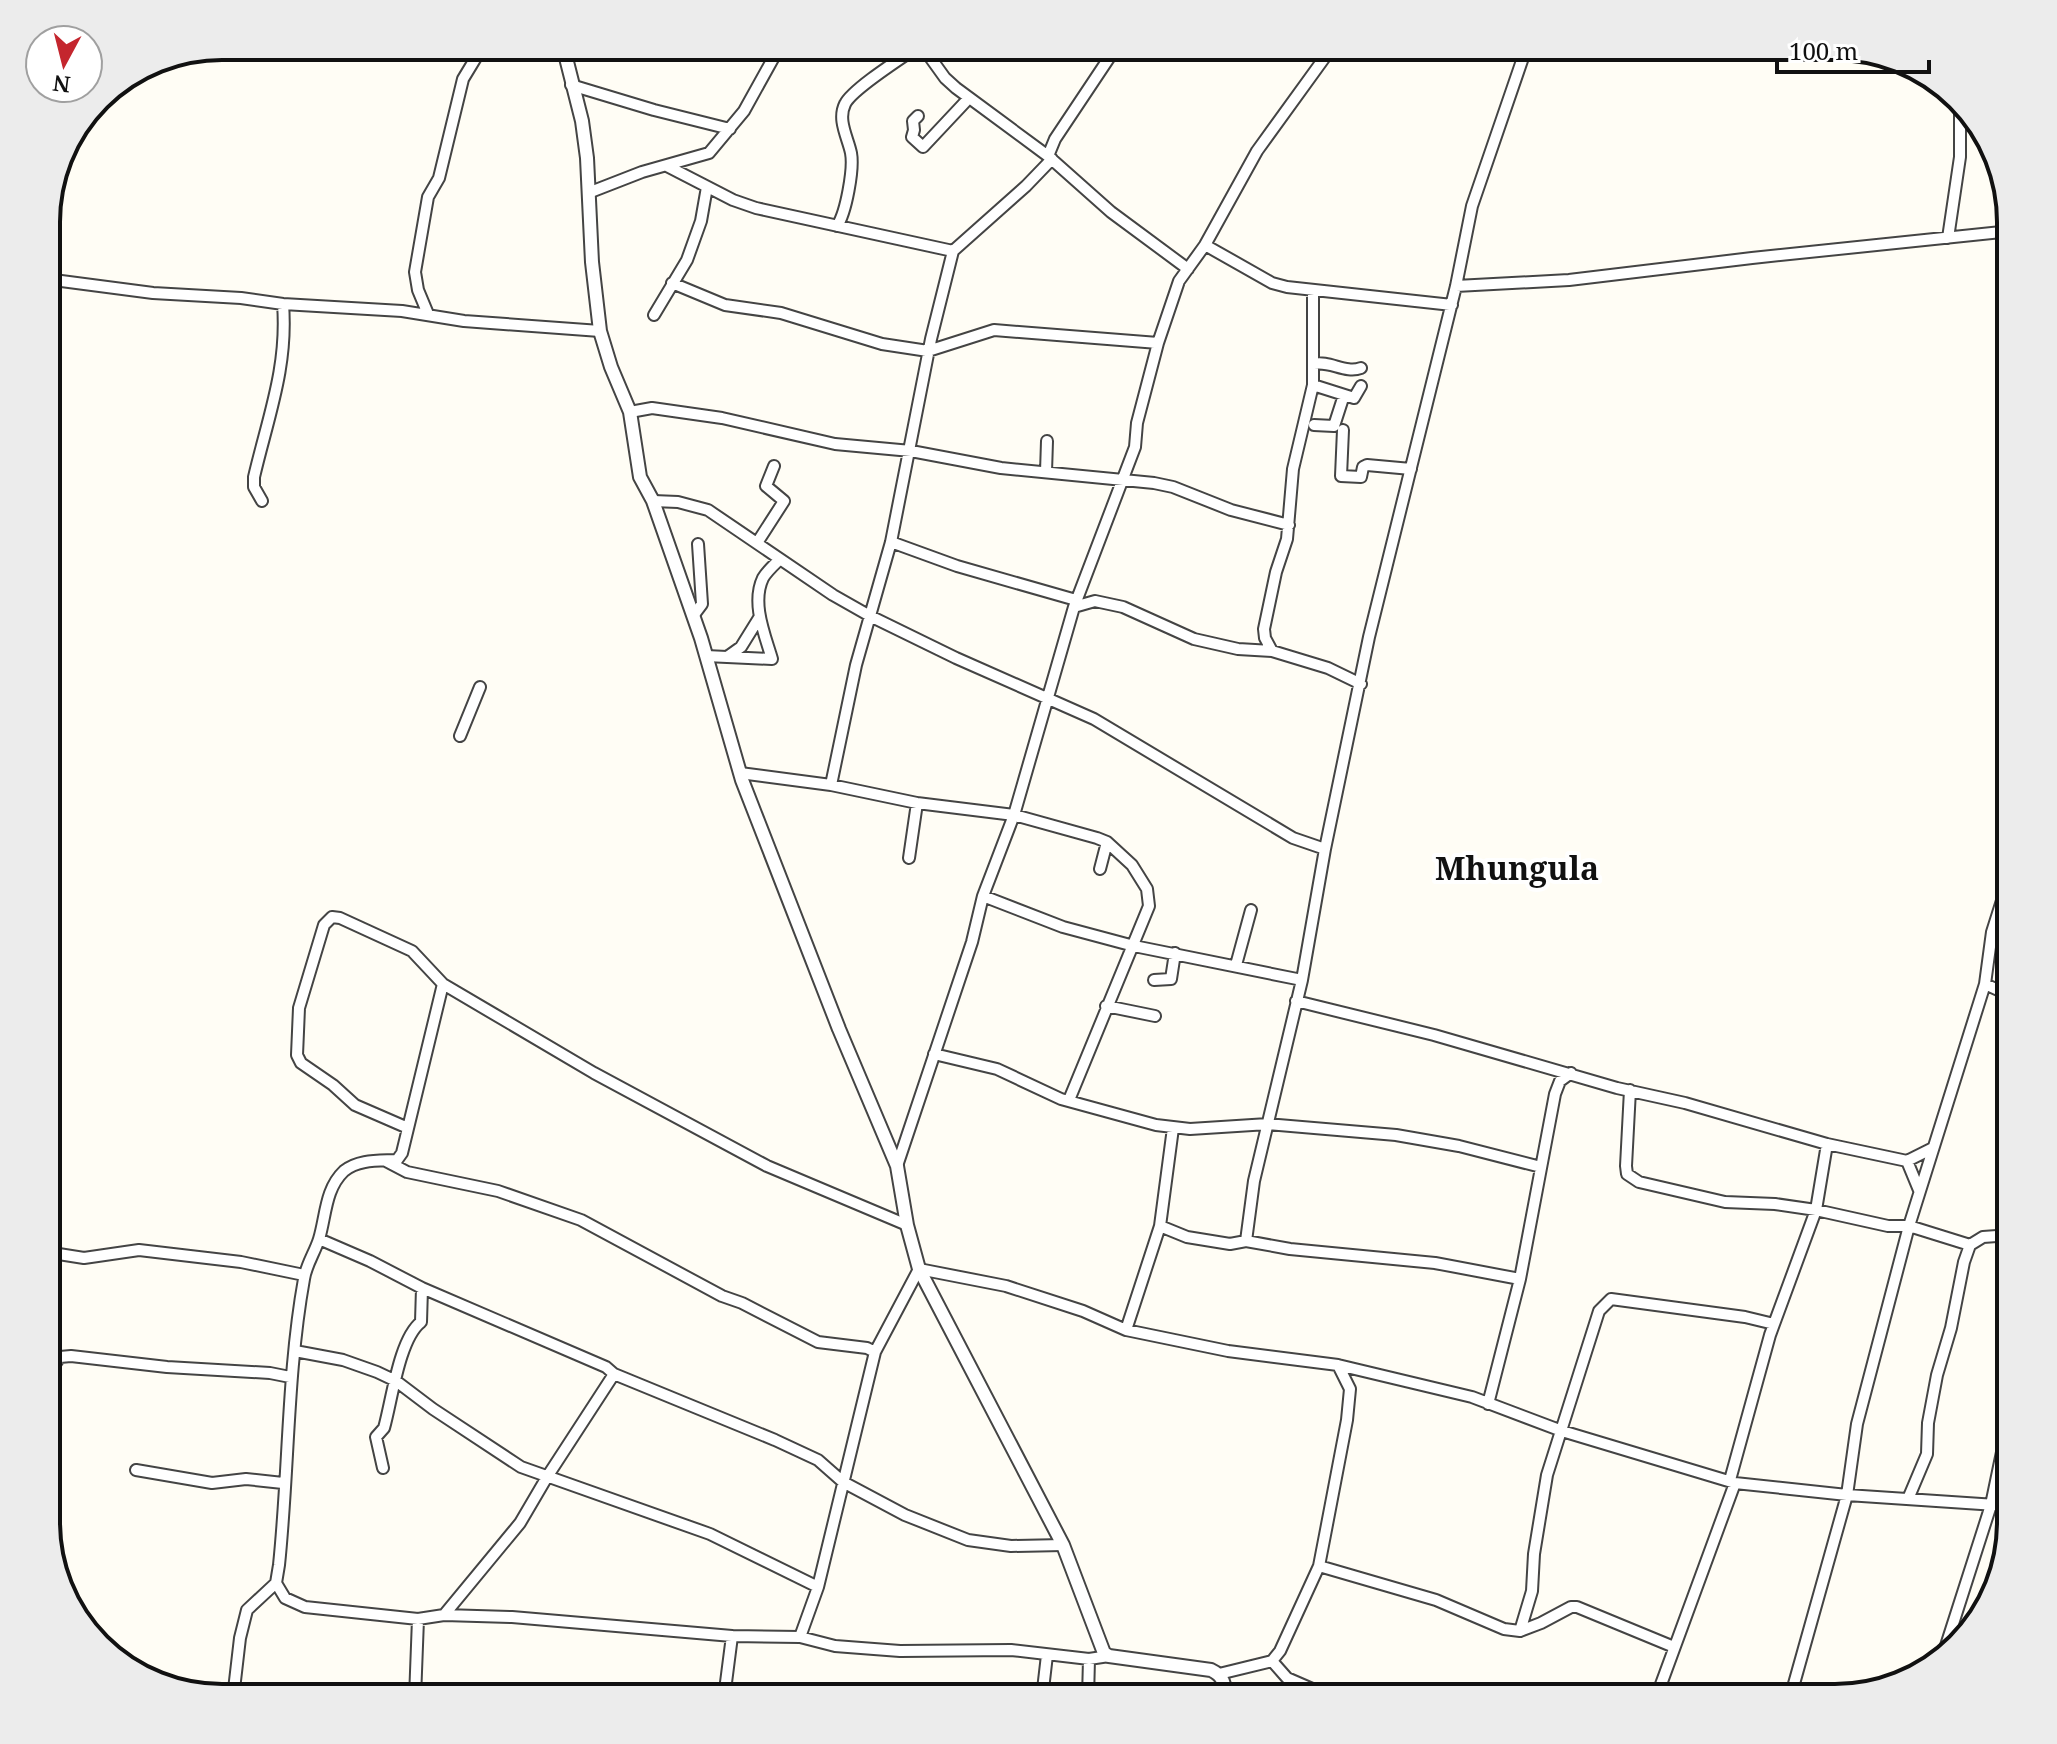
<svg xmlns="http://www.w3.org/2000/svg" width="2057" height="1744" viewBox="0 0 2057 1744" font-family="'Noto Serif',serif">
<rect width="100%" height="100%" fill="#fffdf5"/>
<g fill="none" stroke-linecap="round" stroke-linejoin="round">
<defs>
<path id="minor" d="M922,46L945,78L956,88L1048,156L1111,212L1188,269
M571,85L654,110L730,129
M918,116L913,121L914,130L912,137L923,147L969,98
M1048,156L1055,139L1117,46
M667,166L733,200L756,208L953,251
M588,193L642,172L709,153L744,111L780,46
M837,226C846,213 854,169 851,153C848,138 837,120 845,104C852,89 903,57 919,46
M1948,238L1960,157V102
M1205,245L1272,283L1287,287L1452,305
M46,279L153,293L241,298L283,304L402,311L464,321L600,331
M672,283L725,305L781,313L882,344L928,351L994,330L1158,343
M1456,286L1569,280L1752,258L2011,231
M428,314L418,290L415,272L428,197L439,178L463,79L483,46
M654,315L687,260L701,221L707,187
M1313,364C1330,360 1345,374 1361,368
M1313,385L1354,398L1361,386
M630,412L652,408L722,418L835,444L911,451L1001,468L1154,483L1173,487L1231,510L1289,525
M1314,425L1334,426L1344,395
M1343,430L1341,476L1361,477L1363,467L1367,465L1411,469
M1046,472L1047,441
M262,501L254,487V477C268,417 288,367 283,304
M653,501L678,502L708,510L833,595L870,616L956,658L1094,719L1293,838L1325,849
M891,542L957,566L1076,600
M757,543L784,501L766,486L774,466
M1074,607L1095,601L1123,607L1194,639L1238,649L1272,651L1328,668L1361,684
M693,616L702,604L698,544
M1272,651L1265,638L1264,629L1276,572L1287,539L1293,469L1313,385V291
M706,656L772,659C765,635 751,603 763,578C767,571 775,564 780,559
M727,657L741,647L759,618
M460,736L480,687
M740,773L831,785L917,803L1014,815L1097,838L1107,842L1132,865L1147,889L1149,906L1069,1100
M831,785L856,665L891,542L931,339L953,251L1026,186L1052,159
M909,858L917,803
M1100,869L1107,842
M983,896L1063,927L1134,946L1302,980
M1236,965L1251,910
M1154,980L1171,979L1175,953
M1985,984L2011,996
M1296,1001L1434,1035L1617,1088L1685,1103L1827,1144L1907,1161L1933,1148
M1106,1006L1155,1016
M934,1054L997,1069L1061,1099L1156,1125L1190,1129L1268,1124L1396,1135L1459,1146L1541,1167
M1630,1090L1626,1166L1627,1174L1639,1182L1725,1202L1775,1204L1816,1210L1888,1226H1909L1970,1245
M408,1128L355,1105L333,1085L301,1063L297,1055L299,1008L324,925L332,917L340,918L412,951L443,984L594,1073L767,1166L907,1225
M386,1161L407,1172L498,1191L581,1220L722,1296L742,1303L818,1342L867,1348L875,1352
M1907,1161L1919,1190
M897,1166L972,942L983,896L1014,815L1074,607L1135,447L1137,423L1158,343L1179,281L1205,245L1257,151L1333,46
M1160,1226L1187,1237L1230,1244L1246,1241L1290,1249L1435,1263L1520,1279
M319,1239L370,1261L422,1288L606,1367L614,1374L775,1440L818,1460L843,1482L905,1515L968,1540L1011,1546L1063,1545
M1246,1241L1254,1181L1302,980L1325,849L1369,637L1456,286L1472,206L1527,46
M46,1252L84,1258L139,1250L241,1262L304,1275
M1126,1330L1160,1226L1173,1128
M295,1351L343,1360L377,1372L396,1381L433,1409L521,1467L710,1534L818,1587
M46,1377L60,1357L71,1356L167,1367L270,1373L290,1377
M1488,1404L1520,1279L1555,1094L1560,1081L1571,1073
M383,1468L376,1437L384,1428C392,1400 399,1339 421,1322L422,1288
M136,1470L212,1483L246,1479L283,1483
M1730,1480L1770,1335L1816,1210L1827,1144
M1908,1499L1927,1454L1928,1423L1937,1375L1951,1328L1964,1262L1970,1245L1983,1237L2011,1235
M1319,1566L1436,1600L1504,1629L1520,1631L1541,1623L1571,1607H1577L1674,1647
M276,1583L285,1598L305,1607L418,1619L444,1615L512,1617L732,1636L800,1637L835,1646L900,1651L1011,1650L1089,1659L1109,1656
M444,1615L520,1523L547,1477L614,1374
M1520,1631L1532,1591L1534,1554L1547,1475L1599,1311L1611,1299L1745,1317L1774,1324
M800,1637L818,1587L875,1352L919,1269L1006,1286L1083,1311L1126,1330L1228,1351L1338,1365L1472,1397L1562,1431L1735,1483L1847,1495L2011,1506
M1943,1655L1991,1505L2011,1409
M1272,1661L1287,1678L1333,1698
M1219,1674L1272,1661L1280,1651L1319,1566L1325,1535L1347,1420L1350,1389L1338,1365
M233,1698L240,1638L247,1610L276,1583L279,1565C289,1469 287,1373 304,1279C306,1265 315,1252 319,1239C326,1216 325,1189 344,1171C359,1159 379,1161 397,1160L402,1153L443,984
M415,1698L418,1619
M724,1698L732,1636
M1042,1698L1047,1655
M1088,1698L1089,1659
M1656,1698L1735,1483
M1790,1698L1847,1495L1857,1424L1909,1226L1985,984L1992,932L2011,872"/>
<path id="tertiary" d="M563,46L582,121L587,158L592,262L600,331L611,367L630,412L640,477L653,501L701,638L742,780L839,1029L897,1166L907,1225L919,1269L1063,1545L1104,1653L1109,1656L1211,1670C1224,1676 1225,1684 1225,1698"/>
</defs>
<use href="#minor" stroke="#444" stroke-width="14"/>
<use href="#tertiary" stroke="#444" stroke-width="16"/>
<use href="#minor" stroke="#fff" stroke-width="10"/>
<use href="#tertiary" stroke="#fff" stroke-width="12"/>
</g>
<g text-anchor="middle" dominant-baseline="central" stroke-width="8" stroke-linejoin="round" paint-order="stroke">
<g font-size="32" font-weight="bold" fill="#111" stroke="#fff">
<text x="1517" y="867">Mhungula</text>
</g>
</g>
<path d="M0 0H2057V1744H0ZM222 60H1835A162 162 0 0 1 1997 222V1522A162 162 0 0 1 1835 1684H222A162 162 0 0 1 60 1522V222A162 162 0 0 1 222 60Z" fill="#ececec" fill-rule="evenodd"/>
<path fill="none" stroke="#111" stroke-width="4" d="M222 60H1835A162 162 0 0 1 1997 222V1522A162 162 0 0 1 1835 1684H222A162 162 0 0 1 60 1522V222A162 162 0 0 1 222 60Z"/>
<g transform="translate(64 64) rotate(187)"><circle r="38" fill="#ffffff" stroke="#a0a0a0" stroke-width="2"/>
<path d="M0-6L14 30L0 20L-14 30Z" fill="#c4262e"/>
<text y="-12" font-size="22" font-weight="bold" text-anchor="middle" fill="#111111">N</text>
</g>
<path d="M1777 60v12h152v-12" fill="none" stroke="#111111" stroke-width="4"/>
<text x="1789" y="60" font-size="24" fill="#111111" stroke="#ffffff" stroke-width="6" paint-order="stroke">100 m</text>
</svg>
